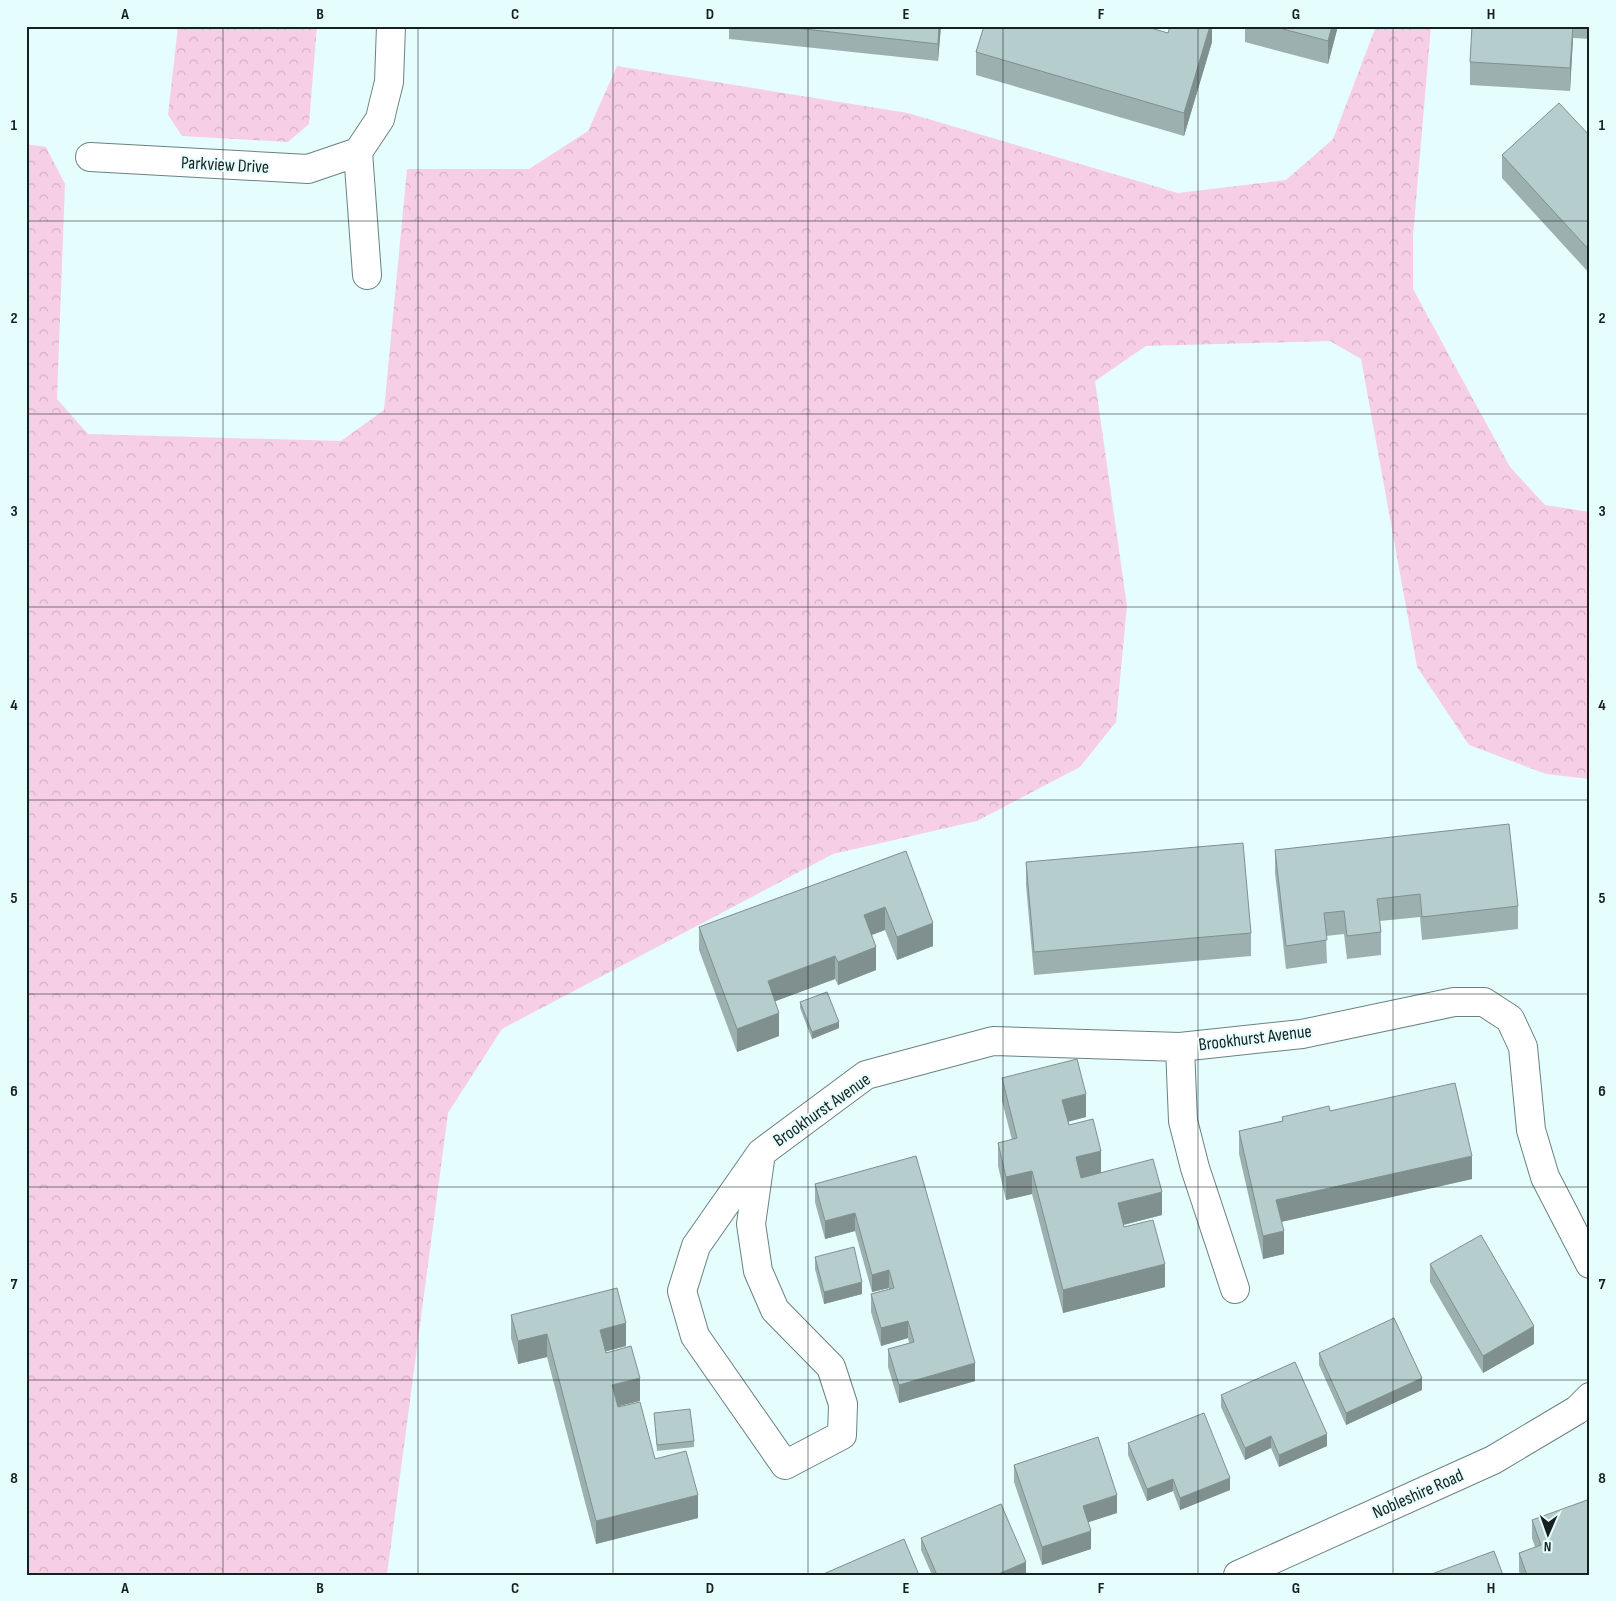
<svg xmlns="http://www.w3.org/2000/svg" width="1616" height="1601" viewBox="0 0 1616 1601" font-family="'Sofia Sans Condensed',sans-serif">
<defs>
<pattern id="forest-crowns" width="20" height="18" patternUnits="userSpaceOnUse" patternTransform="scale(1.25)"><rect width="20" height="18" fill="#f7cfe4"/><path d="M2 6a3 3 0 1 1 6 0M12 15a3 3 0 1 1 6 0" fill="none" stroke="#d3b1c3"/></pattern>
</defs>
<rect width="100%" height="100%" fill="#e5fefd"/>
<path fill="url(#forest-crowns)" d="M178,26H317L309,124L288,142L182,136L168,115Z
M1376,26H1431L1413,236V289L1510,467L1545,505L1590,512V779L1546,774L1469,745L1417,667L1361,359L1330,341L1146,346L1095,381L1127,606L1116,722L1080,767L977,821L833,854L502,1029L448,1113L387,1575H26V144L46,147L65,184L57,399L88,434L341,441L384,410L407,169H529L588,131L617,66L908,113L1178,193L1286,180L1333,139Z"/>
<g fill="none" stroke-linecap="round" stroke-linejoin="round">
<defs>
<path id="minor" d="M90,157L308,169L358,152
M367,275L358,152L380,119L383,106L389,82L391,26
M1180,1047L1183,1121L1195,1168L1235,1289
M761,1153L866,1075L993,1041L1180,1047L1302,1034L1454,1002H1484L1510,1019L1523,1047L1531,1130L1545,1177L1590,1264
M761,1153L751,1224L758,1271L775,1310L831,1367L843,1404L842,1435L785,1465L695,1336L682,1291L696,1246Z
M1238,1575L1493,1460L1577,1410L1590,1397"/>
</defs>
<use href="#minor" stroke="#6b8181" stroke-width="30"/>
<use href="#minor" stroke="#fff" stroke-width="28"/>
</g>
<path fill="#9cb0af" d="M729,26H941L938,61L729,39Z
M984,26H1151V28L1168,33L1212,26V42L1184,136L976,75V52Z
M1245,26H1338L1328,64L1245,42Z
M1472,26H1590V39L1573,38L1570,91L1470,85V62Z
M1590,136V274L1502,178V155Z
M1275,850L1518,906V929L1422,940L1420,917L1380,921L1381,932V955L1347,959L1344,934L1326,936L1327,963L1286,969L1275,873Z
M906,851L933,946L897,960L885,930L871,935L876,970L838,985L835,979L775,1001L779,1036L737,1052L699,950V927Z
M1026,862L1251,933V956L1034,975L1026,885Z
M800,1002L839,1028L812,1039L800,1008Z
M1002,1078L1086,1117L1068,1122L1069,1125L1101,1173L1162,1215L1124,1225V1227L1165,1287L1063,1313L1032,1194L1006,1200L998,1166V1143L1012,1140L1002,1101Z
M1330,1111L1472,1179L1281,1222L1284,1254L1263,1259L1239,1154V1131L1282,1121V1117Z
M916,1156L975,1381L899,1403L888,1367V1349L909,1343L908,1338L881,1346L871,1312V1294L889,1289V1288L872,1292L855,1231L825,1239L815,1202V1184Z
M815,1257L862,1294L824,1304L815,1269Z
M1430,1264L1534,1344L1483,1373L1430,1282Z
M511,1315L626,1346L606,1351L618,1407L698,1518L596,1544L547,1357L518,1364L511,1338Z
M1319,1353L1422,1390L1346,1425L1319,1365Z
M1221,1395L1327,1446L1279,1467L1271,1448L1245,1460L1221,1407Z
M654,1413L694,1441V1447L657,1451Z
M1128,1443L1230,1490L1180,1510L1173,1491L1147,1501L1128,1455Z
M1014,1465L1117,1513L1088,1522L1091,1549L1042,1565L1014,1482Z
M1532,1520L1590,1575H1520L1519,1571V1553L1535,1547L1532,1538Z
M921,1538L1026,1574L1024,1575H932L921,1550Z"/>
<path fill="#7f908f" d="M939,26H941L938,61V44Z
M1210,26H1212V42L1184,136V113Z
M1332,26H1338L1328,64V41Z
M1573,26V38L1570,91V68Z
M885,907V930L864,938V915Z
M933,923V946L897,960V937Z
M876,947V970L838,985V962Z
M835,956V979L768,1004V981Z
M779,1013V1036L737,1052V1029Z
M839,1022V1028L812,1039V1032Z
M1086,1094V1117L1062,1123V1100Z
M1101,1151V1174L1076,1180V1157Z
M1472,1156V1179L1276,1223V1200Z
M1032,1171V1194L1006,1200V1177Z
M1162,1192V1215L1118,1226V1203Z
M855,1213V1231L825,1239V1221Z
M1284,1231V1254L1263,1259V1236Z
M1165,1264V1287L1063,1313V1290Z
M889,1270V1288L872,1292V1275Z
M862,1282V1294L824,1304V1292Z
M908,1321V1338L881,1346V1328Z
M626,1323V1346L600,1353V1330Z
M1534,1326V1344L1483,1373V1356Z
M547,1334V1357L518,1364V1341Z
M975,1363V1381L899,1403V1385Z
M640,1378V1401L612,1408V1385Z
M1422,1378V1390L1346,1425V1413Z
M1327,1434V1446L1279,1467V1455Z
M1271,1436V1448L1245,1460V1448Z
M1230,1478V1490L1180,1510V1498Z
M1173,1479V1491L1147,1501V1489Z
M698,1495V1518L596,1544V1521Z
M1117,1495V1513L1083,1524V1506Z
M1091,1531V1549L1042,1565V1547Z
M1026,1562V1574L1024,1575H996Z"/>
<path fill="#b5cdcc" stroke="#7f908f" d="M778,26H939L938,44Z
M984,26H1144L1168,33L1170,26H1210L1184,113L976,52Z
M1272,26H1332L1328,41Z
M1472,26H1573L1570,68L1470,62Z
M1559,103L1590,136V251L1502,155Z
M1509,824L1518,906L1422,917L1420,894L1377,899L1381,932L1347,936L1344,911L1324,913L1327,940L1286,946L1275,850Z
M1243,843L1251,933L1034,952L1026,862Z
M906,851L933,923L897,937L885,907L864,915L876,947L838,962L835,956L768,981L779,1013L737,1029L699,927Z
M827,992L839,1022L812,1032L800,1002Z
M1077,1059L1086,1094L1062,1100L1069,1125L1093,1119L1101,1151L1076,1157L1081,1178L1153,1159L1162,1192L1118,1203L1124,1227L1153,1220L1165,1264L1063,1290L1032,1171L1006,1177L998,1143L1017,1138L1002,1078Z
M1455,1083L1472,1156L1276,1200L1284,1231L1263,1236L1239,1131L1283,1121L1282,1117L1329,1106L1330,1111Z
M916,1156L975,1363L899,1385L888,1349L914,1342L908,1321L881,1328L871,1294L894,1288L889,1270L872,1275L855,1213L825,1221L815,1184Z
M1481,1235L1534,1326L1483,1356L1430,1264Z
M854,1247L862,1282L824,1292L815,1257Z
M617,1288L626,1323L600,1330L606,1353L631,1346L640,1378L612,1385L618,1407L640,1402L655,1459L686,1451L698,1495L596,1521L547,1334L518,1341L511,1315Z
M1394,1318L1422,1378L1346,1413L1319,1353Z
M1295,1362L1327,1434L1279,1455L1271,1436L1245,1448L1221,1395Z
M690,1409L694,1441L657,1445L654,1413Z
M1204,1413L1230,1478L1180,1498L1173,1479L1147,1489L1128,1443Z
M1098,1437L1117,1495L1083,1506L1091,1531L1042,1547L1014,1465Z
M1590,1499V1575H1527L1519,1553L1541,1545L1532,1520Z
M1001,1504L1026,1562L996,1575H937L921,1538Z
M904,1539L919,1575H821Z
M1494,1551L1503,1575H1429Z"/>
<path fill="none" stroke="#172020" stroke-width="1" stroke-opacity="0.55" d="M223,26V1575M418,26V1575M613,26V1575M808,26V1575M1003,26V1575M1198,26V1575M1393,26V1575M26,221H1590M26,414H1590M26,607H1590M26,800H1590M26,994H1590M26,1187H1590M26,1380H1590"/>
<g text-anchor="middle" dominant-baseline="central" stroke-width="4" stroke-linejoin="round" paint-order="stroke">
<g font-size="18" fill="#172020" stroke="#e5fefd">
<text transform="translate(225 165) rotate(3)">Parkview Drive</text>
<text transform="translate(1255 1038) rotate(-7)">Brookhurst Avenue</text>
<text transform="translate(822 1110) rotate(-35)">Brookhurst Avenue</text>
<text transform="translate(1418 1494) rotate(-24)">Nobleshire Road</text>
</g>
</g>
<rect width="1616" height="1601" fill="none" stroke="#e5fefd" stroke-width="55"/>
<g transform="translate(1548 1534) rotate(182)" stroke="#e5fefd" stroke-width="4" paint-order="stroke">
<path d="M0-4L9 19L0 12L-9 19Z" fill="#172020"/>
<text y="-8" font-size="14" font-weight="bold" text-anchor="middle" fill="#172020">N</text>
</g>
<rect x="28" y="28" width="1560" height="1546" fill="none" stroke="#172020" stroke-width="2"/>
<g font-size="16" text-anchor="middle" font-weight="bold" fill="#172020">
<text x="125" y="19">A</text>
<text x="320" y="19">B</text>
<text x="515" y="19">C</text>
<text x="710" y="19">D</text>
<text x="906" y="19">E</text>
<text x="1101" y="19">F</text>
<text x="1296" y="19">G</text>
<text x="1491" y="19">H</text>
<text x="14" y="130">1</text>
<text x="1602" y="130">1</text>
<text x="14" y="323">2</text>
<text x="1602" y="323">2</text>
<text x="14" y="516">3</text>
<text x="1602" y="516">3</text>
<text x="14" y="710">4</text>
<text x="1602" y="710">4</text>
<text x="14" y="903">5</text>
<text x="1602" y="903">5</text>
<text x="14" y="1096">6</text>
<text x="1602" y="1096">6</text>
<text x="14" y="1289">7</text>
<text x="1602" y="1289">7</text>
<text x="14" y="1483">8</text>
<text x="1602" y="1483">8</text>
<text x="125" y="1593">A</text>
<text x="320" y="1593">B</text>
<text x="515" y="1593">C</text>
<text x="710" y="1593">D</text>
<text x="906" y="1593">E</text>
<text x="1101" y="1593">F</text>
<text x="1296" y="1593">G</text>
<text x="1491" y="1593">H</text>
</g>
</svg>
